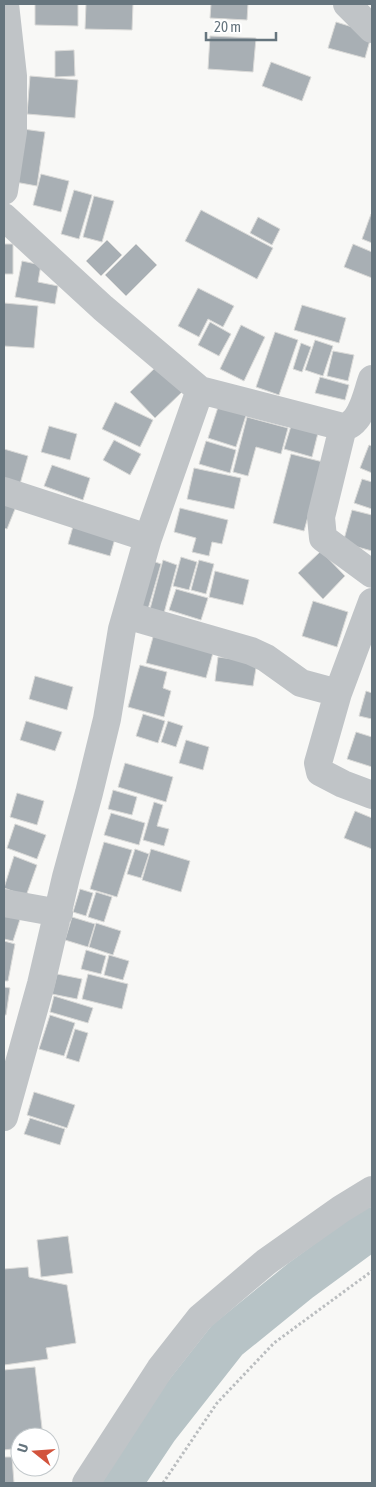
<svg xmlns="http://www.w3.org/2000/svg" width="376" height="1487" viewBox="0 0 376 1487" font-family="'Asap Condensed',sans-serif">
<rect width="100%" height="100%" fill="#f8f8f6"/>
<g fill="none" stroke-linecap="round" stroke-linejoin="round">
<path stroke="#b7c3c6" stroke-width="42" d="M121,1483L157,1429L227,1340L301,1280L372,1228"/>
</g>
<path fill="#a8afb4" stroke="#dadad8" d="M35,4H78V26L35,25Z
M86,4H133L132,30L85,29Z
M211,4H248L247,20L210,18Z
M336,22L372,33L365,58L328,48Z
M210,36L256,38L253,72L208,69Z
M74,50L75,76L55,77V51Z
M271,62L311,77L302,101L262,86Z
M30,76L78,80L75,118L27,114Z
M23,129L45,132L37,186L15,182Z
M41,174L69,181L61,212L33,205Z
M74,190L92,195L79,239L61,234Z
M94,196L114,201L102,242L83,237Z
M201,210L273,248L257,279L185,241Z
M371,214H372V243L362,239Z
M258,217L280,229L272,245L250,233Z
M107,240L122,255L101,276L86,261Z
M4,244H13V274H4Z
M136,244L157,265L126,296L105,275Z
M353,244L372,252V278L344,267Z
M22,261L41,265L38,282L58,286L55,304L15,297Z
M198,288L234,306L223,327L208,319L199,337L178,326Z
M4,303L38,306L34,348L4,346Z
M302,305L346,318L339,343L294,330Z
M210,322L231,334L219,356L198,345Z
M241,325L265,337L244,381L220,369Z
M275,332L298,340L279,395L256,387Z
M315,340L333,346L323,376L305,370Z
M301,343L311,347L302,372L293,369Z
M333,351L354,355L348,381L327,376Z
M157,366L182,392L155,418L130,392Z
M320,377L349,385L345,400L315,393Z
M220,401L248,409L236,447L208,438Z
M115,402L153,420L140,447L102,429Z
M247,417L288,428L281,454L256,447L248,476L233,472Z
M49,426L77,434L70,460L41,452Z
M291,426L318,433L312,457L284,449Z
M114,440L141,454L130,475L103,460Z
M206,441L236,450L230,473L199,464Z
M369,445L372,446V473L360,468Z
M4,449L28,456L20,484L4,480Z
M291,454L323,462L304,531L273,523Z
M52,465L90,478L83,500L44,486Z
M194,468L241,478L234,509L187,499Z
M362,479L372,482V509L354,503Z
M4,499L17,504L7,529L4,528Z
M180,508L228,520L222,544L212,542L209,556L192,552L196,538L174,532Z
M352,510L372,515V551L343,543Z
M74,523L116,535L110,556L68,544Z
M321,551L345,576L323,599L298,573Z
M181,557L197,562L189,590L173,586Z
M147,559L161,564L148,609L133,604Z
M163,560L177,565L164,613L150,609Z
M199,560L214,564L206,594L191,590Z
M215,571L249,580L243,605L209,597Z
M176,589L208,598L201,620L169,610Z
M313,601L348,612L337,647L302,636Z
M156,626L216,642L206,678L146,663Z
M218,657L257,662L253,686L215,681Z
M140,665L167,672L163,688L171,691L164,717L128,707Z
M35,676L73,687L67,710L29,699Z
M366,691L372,693V719L359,716Z
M143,714L165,721L158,743L136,736Z
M26,721L62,732L55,751L20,740Z
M168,721L183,726L176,747L161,742Z
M356,732L372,737V767L347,759Z
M186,740L209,747L203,770L179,763Z
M125,763L173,777L166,802L118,787Z
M113,790L137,797L132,815L108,809Z
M17,793L44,801L37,825L10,817Z
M154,802L163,805L157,826L169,829L164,846L143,840Z
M355,811L372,818V849L344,838Z
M111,813L145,823L139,845L104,835Z
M15,824L46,835L37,859L7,848Z
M104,842L132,850L117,897L90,889Z
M135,849L149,854L141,878L127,874Z
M151,849L190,861L181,892L142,880Z
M14,856L37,865L26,896L4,888Z
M80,889L93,893L86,916L73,912Z
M96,892L112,897L104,922L88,917Z
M4,907L22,913L13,941L4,939Z
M72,917L95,924L88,947L65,940Z
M96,923L121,931L113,955L89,947Z
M4,941L15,944L8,981H4Z
M86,950L106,956L101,974L81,969Z
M109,955L129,961L123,980L104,975Z
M57,974L82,979L77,999L52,994Z
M88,974L128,984L122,1009L82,999Z
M4,987L10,988L6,1015H4Z
M54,996L93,1008L88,1023L50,1012Z
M50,1015L75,1023L64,1056L39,1049Z
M75,1029L88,1033L79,1062L66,1058Z
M34,1092L75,1105L67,1128L27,1115Z
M30,1118L65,1129L60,1145L24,1134Z
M68,1236L73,1273L41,1277L37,1240Z
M28,1267L29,1277L67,1285L76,1343L46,1348L48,1359L4,1365V1269Z
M35,1367L43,1437H20V1448L4,1450V1370Z
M4,1457H12L14,1483H4Z"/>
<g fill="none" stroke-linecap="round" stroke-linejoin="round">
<path stroke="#babdbf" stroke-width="3" stroke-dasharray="2.5 2.5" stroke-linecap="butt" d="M163,1483L217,1403L274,1343L372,1271"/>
<path stroke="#c0c4c7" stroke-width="28" d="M347,4L372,29
M4,191L13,132V76L5,4
M4,217L103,308L200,390
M343,427L321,517L323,538L372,574
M4,491L148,538
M126,615L251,651L266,658L301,683L338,693L318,763L320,772L343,784L372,795
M338,693L372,602
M4,903L59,913
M4,1117L41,984L66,877L89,793L107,719L122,629L148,538L200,390L343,427C362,424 366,395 372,379
M86,1483L160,1369L200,1318L266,1262L341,1209L372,1190"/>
</g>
<rect width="376" height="1487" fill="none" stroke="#66757e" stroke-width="10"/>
<g transform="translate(35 1452) rotate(287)"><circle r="24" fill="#ffffff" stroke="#c2c8cb"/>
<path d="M0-4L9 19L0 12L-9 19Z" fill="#d2533c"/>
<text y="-8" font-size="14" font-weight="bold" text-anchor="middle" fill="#66757e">U</text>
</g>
<path d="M206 32v8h70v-8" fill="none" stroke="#66757e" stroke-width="2.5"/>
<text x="214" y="32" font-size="15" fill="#66757e" stroke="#ffffff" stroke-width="4" paint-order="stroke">20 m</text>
</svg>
